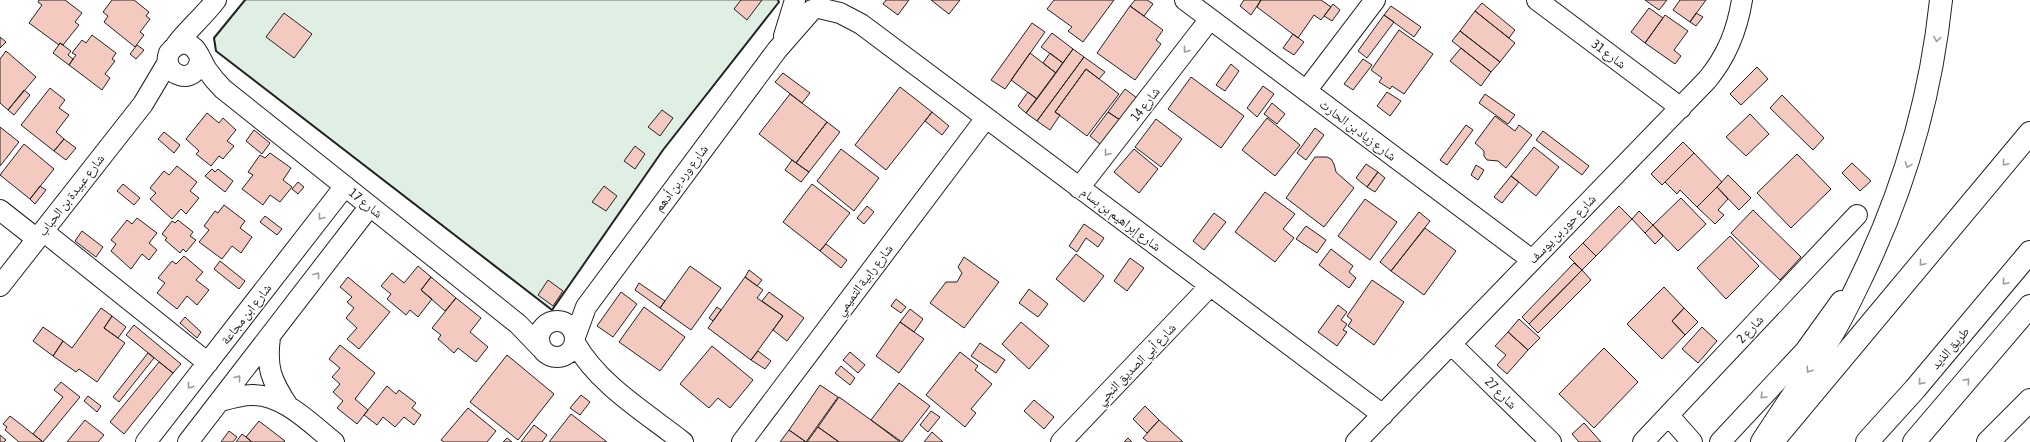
<svg xmlns="http://www.w3.org/2000/svg" width="2030" height="442" viewBox="0 0 2030 442" font-family="'Asap Condensed','Noto Naskh Arabic',sans-serif">
<rect width="100%" height="100%" fill="#fff"/>
<path fill="#e0efe3" stroke="#6f6f6f" d="M245,0H778L779,2L663,150L552,310L216,51L214,38Z"/>
<path fill="#f3c9c0" stroke="#222" d="M39,0H65L82,13L75,22L79,25L63,45L60,43L59,45L29,23L42,5L38,2Z
M112,0H134L149,12L146,16L150,19L140,32L144,35L135,47L104,22L108,16L103,12Z
M741,0H762L747,20L734,9Z
M886,0H909L898,15L883,4Z
M931,0H960L949,14Z
M1054,0H1114L1083,42L1068,31L1072,27L1047,9Z
M1135,0H1147L1153,4L1144,16L1130,6Z
M1244,0H1261L1251,15L1240,6Z
M1261,0H1321L1331,7L1321,20L1314,15L1298,38L1257,7Z
M1645,0H1667L1659,10Z
M1680,0H1706L1690,22L1673,10Z
M1482,3L1515,30L1509,38L1475,11Z
M1333,4L1340,10L1332,21L1324,16Z
M1130,6L1163,30L1156,40L1161,44L1135,80L1097,53Z
M1391,6L1421,27L1414,37L1384,15Z
M1649,8L1663,18L1645,43L1631,32Z
M1475,11L1515,43L1500,62L1460,31Z
M284,13L312,34L294,58L266,37Z
M1696,13L1703,17L1696,26L1690,22Z
M1384,15L1394,22L1367,58L1358,51Z
M1665,15L1688,31L1674,50L1681,56L1675,64L1645,43Z
M1032,23L1045,32L1005,89L991,80Z
M1399,30L1433,54L1404,94L1392,86L1390,89L1379,82L1382,78L1371,70Z
M1460,31L1500,62L1491,72L1452,41Z
M1052,33L1073,49L1063,63L1041,47Z
M1293,34L1304,42L1294,55L1283,48Z
M92,35L116,53L112,59L115,61L105,74L110,78L102,90L69,65L76,55L72,53L82,40L86,43Z
M0,37L6,42L0,48Z
M60,43L71,51L68,55L73,59L69,65L53,53Z
M137,45L144,50L136,59L130,54Z
M1461,48L1491,72L1481,86L1450,61Z
M1073,49L1084,57L1037,121L1026,113Z
M6,51L36,77L8,110L0,103V59Z
M1030,53L1056,73L1037,99L1011,80Z
M1050,53L1063,63L1056,73L1043,63Z
M1084,57L1105,72L1099,79L1086,69L1055,112L1060,115L1050,130L1037,121Z
M1363,59L1372,65L1353,90L1344,84Z
M1231,64L1239,71L1225,91L1216,85Z
M1757,67L1768,79L1741,105L1730,94Z
M1086,69L1119,94L1087,136L1055,112Z
M783,73L810,93L802,103L775,82Z
M1191,77L1244,116L1221,148L1168,109Z
M1263,86L1274,94L1257,117L1247,108Z
M900,87L932,112L886,170L855,145Z
M50,88L65,100L59,108L69,115L56,132L64,139L54,151L21,125Z
M1125,89L1137,98L1120,120L1108,112Z
M24,90L30,95L14,115L8,110Z
M1028,92L1037,99L1026,113L1018,106Z
M1387,92L1401,101L1390,116L1377,106Z
M790,94L827,122L796,163L759,134Z
M1485,94L1515,115L1508,124L1479,103Z
M1782,95L1824,138L1813,150L1770,108Z
M1272,103L1285,114L1277,124L1264,114Z
M662,110L673,118L660,136L648,127Z
M932,112L949,126L942,135L925,121Z
M1108,112L1120,120L1101,145L1090,136Z
M207,113L219,123L223,118L236,130L227,141L234,146L223,159L219,156L211,166L196,154L199,151L186,139Z
M1750,114L1769,134L1746,156L1726,137Z
M1495,116L1515,131L1519,125L1532,135L1506,168L1498,161L1487,160L1484,156V151L1475,143Z
M1267,118L1300,145L1275,176L1242,150Z
M1156,119L1182,139L1161,167L1135,147Z
M827,122L840,132L809,172L796,163Z
M1466,125L1473,130L1447,165L1440,160Z
M0,127L19,142L0,166Z
M1315,128L1324,135L1306,160L1297,153Z
M254,130L270,143L262,154L246,141Z
M1543,131L1589,166L1582,175L1536,140Z
M164,132L180,145L174,153L158,139Z
M64,139L76,148L66,160L54,151Z
M1683,142L1694,153L1662,185L1651,174Z
M24,144L54,169L30,199L0,175Z
M635,146L645,154L635,169L624,161Z
M1534,147L1559,167L1536,196L1511,176Z
M841,149L879,178L854,211L817,181Z
M1134,149L1158,169L1139,193L1114,172Z
M270,153L291,168L283,180L292,187L280,202L270,195L263,205L242,189L253,175L248,172L260,155L265,158Z
M1694,153L1722,182L1697,207L1680,190L1677,194L1665,182Z
M1797,154L1831,189L1791,228L1757,193Z
M1315,157H1327L1331,159L1334,164L1336,172L1354,188L1324,227L1286,198Z
M792,160L809,172L801,182L785,170Z
M1852,163L1871,181L1860,191L1842,173Z
M1366,164L1378,172L1367,187L1356,178Z
M1476,165L1484,170L1478,180L1471,175Z
M177,166L197,182L190,191L199,198L186,214L181,209L172,219L150,199L156,193L150,188L164,171L169,175Z
M212,169L215,172L218,169L233,181L225,192L205,176Z
M1378,172L1385,178L1375,192L1367,187Z
M1728,175L1751,198L1739,210L1717,187Z
M1511,176L1519,182L1502,203L1494,197Z
M298,182L304,187L298,194L292,189Z
M123,184L140,198L134,205L117,191Z
M812,184L850,213L820,251L783,222Z
M40,186L46,190L35,204L30,199Z
M604,186L617,196L606,211L592,202Z
M1717,187L1728,199L1718,210L1724,215L1715,224L1697,207Z
M1265,192L1295,214L1283,229L1294,238L1275,262L1235,232Z
M1681,198L1706,224L1678,251L1653,225Z
M1365,199L1397,222L1370,260L1338,236Z
M224,205L245,221L240,228L252,237L241,253L232,246L222,259L199,242L209,230L204,226L215,211L218,213Z
M867,206L874,212L864,224L857,218Z
M1619,206L1632,219L1596,256L1583,243Z
M1753,210L1801,257L1780,280L1731,233Z
M1639,211L1653,225L1645,233L1632,219Z
M1419,212L1430,221L1391,271L1380,262Z
M1214,213L1226,222L1204,250L1193,241Z
M265,216L282,229L277,235L260,222Z
M137,218L157,233L149,243L157,250L149,260L142,254L131,269L111,251L116,244L111,240L127,220L132,224Z
M178,220L193,232L190,236L196,240L186,252L183,249L180,253L165,240L167,238L162,234L172,221L175,223Z
M1084,224L1104,238L1098,247L1086,238L1077,252L1069,246Z
M1653,225L1663,236L1655,244L1645,233Z
M1306,226L1326,240L1317,253L1296,239Z
M1425,228L1456,251L1424,295L1391,271Z
M82,231L103,247L96,257L75,241Z
M1730,236L1759,266L1726,299L1697,268Z
M1583,243L1596,256L1582,270L1569,257Z
M826,244L847,260L841,268L820,251Z
M1331,249L1353,266L1349,272L1356,278L1349,288L1319,265Z
M1076,254L1104,276L1084,302L1056,279Z
M184,256L203,272L196,280L209,290L197,305L187,296L177,309L157,293L165,283L158,278L172,261L176,264Z
M964,257L999,282L964,328L930,303L946,282H957L962,273L958,267Z
M1130,258L1144,268L1127,291L1114,281Z
M220,261L245,281L239,289L214,269Z
M1574,263L1582,270L1529,324L1522,317Z
M418,266L431,277L421,290L432,299L418,317L410,310L406,315L387,299L391,294L381,286L392,273L404,283Z
M690,266L721,288L691,330L660,308Z
M749,270L762,280L757,286L745,277Z
M1582,270L1591,280L1538,333L1529,324Z
M348,277L390,312L359,349L347,339L357,328L346,318L354,308L347,302L352,297L340,287Z
M431,277L456,298L445,311L421,290Z
M745,277L763,290L757,298L783,316L751,360L708,328Z
M548,280L563,291L553,306L538,295Z
M1372,280L1404,302L1374,345L1348,326L1352,320L1347,316Z
M639,283L665,301L660,308L635,290Z
M1664,287L1684,308L1672,321L1685,335L1662,359L1627,324Z
M1029,289L1048,304L1038,317L1019,303Z
M621,292L637,304L613,337L597,326Z
M769,292L804,318L787,341L773,330L783,316L762,301Z
M456,298L481,318L470,332L488,347L476,362L458,348L454,353L438,339L441,335L432,328Z
M896,299L906,307L901,313L891,306Z
M1338,305L1347,312L1341,320L1347,324L1343,330L1347,332L1337,346L1318,332Z
M644,307L685,337L660,371L619,342Z
M717,307L721,310L713,321L709,318Z
M101,308L112,316L104,328L125,343L97,382L79,369L76,372L53,356L63,341L72,348Z
M1684,308L1698,322L1685,335L1672,321Z
M910,309L923,319L914,332L900,322Z
M112,316L126,327L118,338L104,328Z
M185,317L201,332L197,338L180,323Z
M1519,319L1540,338L1528,350L1508,332Z
M900,322L924,339L899,373L876,356Z
M1021,322L1049,346L1029,369L1002,344Z
M134,325L181,364L173,373L126,335Z
M43,327L63,341L53,356L33,341Z
M1702,327L1717,341L1698,363L1682,349Z
M1508,332L1528,350L1507,374L1497,365L1506,355L1495,346Z
M980,343L1005,360L996,373L971,356Z
M340,345L375,373L355,399L368,410L357,424L337,408L343,401L333,392L340,384L332,377L340,368L329,359Z
M712,346L753,380L730,408L718,398L709,408L680,384Z
M1604,348L1638,382L1594,428L1559,394Z
M758,351L771,361L765,369L751,360Z
M850,352L865,365L858,373L843,360Z
M960,352L978,366L975,370L992,384L971,409L976,413L965,427L926,395Z
M148,353L154,358L119,402L113,397Z
M507,355L554,394L518,440L470,402Z
M159,362L173,373L124,434L110,422Z
M841,366L855,378L850,385L835,373Z
M61,382L80,397L43,442L33,434L63,397L54,390Z
M899,383L930,406L902,442L871,420Z
M820,385L838,397L806,442L789,430Z
M387,386L396,394L399,390L416,403L412,408L421,415L414,425L404,417L395,427L383,417L377,425L364,415Z
M581,395L590,402L580,415L570,408Z
M88,396L101,406L97,412L84,401Z
M839,397L871,420L900,442H839L818,427Z
M1034,400L1054,417L1044,429L1024,411Z
M1145,406L1159,420L1147,433L1133,419Z
M468,408L496,431L487,442H444L441,440Z
M931,411L940,417L928,432L920,425Z
M571,414L607,442H549Z
M10,416L33,434L43,442H19L5,430L7,427L3,424Z
M85,420L104,435L98,442H67Z
M1159,420L1183,442H1148L1143,438Z
M259,421L285,441L284,442H252L246,437Z
M1584,423L1601,442H1579L1572,434Z
M534,425L547,435L542,442H521Z
M818,427L839,442H807Z
M789,430L806,442H780Z
M229,431L237,437L233,442H221Z
M932,432L943,442H924Z
M242,434L246,437L252,442H236Z
M0,435L6,440L4,442H0Z
M507,438L512,442H503Z
M1128,438L1132,442H1124Z"/>
<g fill="none" stroke-linecap="round" stroke-linejoin="round">
<defs>
<path id="minor" d="M1185,0L1532,260
M1537,0L1681,108
M819,8L840,13L861,24L1383,415
M784,36L795,0
M176,45C188,29 204,16 216,0
M200,58C198,88 160,76 169,53C172,49 176,45 181,44C197,41 200,60 207,70C212,77 217,83 223,89L518,324L541,348
M1306,91L1375,0
M1079,188L1210,19
M0,210L37,239
M43,231L208,363
M0,286L143,104L168,62
M539 339a18 18 0 1 1 36 0a18 18 0 1 1-36 0Z
M270,337C266,368 271,380 288,406
M575,337L586,307L777,50L812,10
M575,343C599,385 645,412 683,442
M1451,344L1551,442
M221,401C231,398 241,395 252,395C284,395 310,423 334,442
M1669,416L1692,442
M146,442L345,186
M188,442L370,206
M742,442L986,118
M1061,442L1210,286
M1356,442L1707,80C1727,56 1737,31 1742,0
M1643,442L1857,215
M1720,442L1805,351L1841,301"/>
<path id="major" d="M1772,442L2030,133
M1988,442L2030,400"/>
<path id="highway" d="M1762,442C1784,408 1807,375 1828,341C1842,319 1853,295 1864,272C1906,184 1931,96 1941,0
M1867,442L1915,389L2030,252
M1914,442L2030,306"/>
</defs>
<use href="#minor" stroke="#222" stroke-width="22"/>
<use href="#major" stroke="#222" stroke-width="24"/>
<use href="#highway" stroke="#222" stroke-width="24"/>
<use href="#minor" stroke="#fff" stroke-width="20"/>
<use href="#major" stroke="#fff" stroke-width="22"/>
<use href="#highway" stroke="#fff" stroke-width="22"/>
<path stroke="#222" stroke-width="2" d="M245,0L214,38L216,51L552,310L663,150L779,2L778,0"/>
</g>
<defs><path id="oneway-chevron" d="M-2-3.5L2.5 0L-2 3.5" fill="none" stroke-width="1.6" stroke-linecap="round" stroke-linejoin="round"/></defs>
<g stroke="#9c9c9c">
<use href="#oneway-chevron" transform="translate(1937 39) rotate(98)"/>
<use href="#oneway-chevron" transform="translate(1186 50) rotate(128)"/>
<use href="#oneway-chevron" transform="translate(1107 153) rotate(128)"/>
<use href="#oneway-chevron" transform="translate(2005 163) rotate(130)"/>
<use href="#oneway-chevron" transform="translate(1908 165) rotate(110)"/>
<use href="#oneway-chevron" transform="translate(321 217) rotate(128)"/>
<use href="#oneway-chevron" transform="translate(1922 263) rotate(130)"/>
<use href="#oneway-chevron" transform="translate(317 275) rotate(-53)"/>
<use href="#oneway-chevron" transform="translate(2005 282) rotate(130)"/>
<use href="#oneway-chevron" transform="translate(1809 370) rotate(123)"/>
<use href="#oneway-chevron" transform="translate(238 378) rotate(-52)"/>
<use href="#oneway-chevron" transform="translate(1967 381) rotate(-49)"/>
<use href="#oneway-chevron" transform="translate(1921 382) rotate(131)"/>
<use href="#oneway-chevron" transform="translate(190 386) rotate(128)"/>
<use href="#oneway-chevron" transform="translate(1763 396) rotate(133)"/>
</g>
<g text-anchor="middle" dominant-baseline="central" stroke-width="3" stroke-linejoin="round" paint-order="stroke">
<g font-size="13" fill="#222" stroke="#fff">
<text transform="translate(1609 54) rotate(37)">شارع 31</text>
<text transform="translate(1145 104) rotate(-52)">شارع 14</text>
<text transform="translate(1358 130) rotate(37)">شارع زياد بن الحارث</text>
<text transform="translate(681 178) rotate(-53)">شارع ورد بن أدهم</text>
<text transform="translate(71 195) rotate(-52)">شارع عبيدة بن الحباب</text>
<text transform="translate(366 203) rotate(39)">شارع 17</text>
<text transform="translate(1121 219) rotate(37)">شارع إبراهيم بن بسام</text>
<text transform="translate(1562 229) rotate(-46)">شارع حور بن يوسف</text>
<text transform="translate(864 280) rotate(-53)">شارع رابية التميمي</text>
<text transform="translate(246 314) rotate(-52)">شارع ابن مجاعة</text>
<text transform="translate(1750 329) rotate(-47)">شارع 2</text>
<text transform="translate(1950 348) rotate(-49)">طريق الذيد</text>
<text transform="translate(1136 364) rotate(-46)">شارع أبي الصديق النجي</text>
<text transform="translate(1501 393) rotate(45)">شارع 27</text>
</g>
</g>
</svg>
